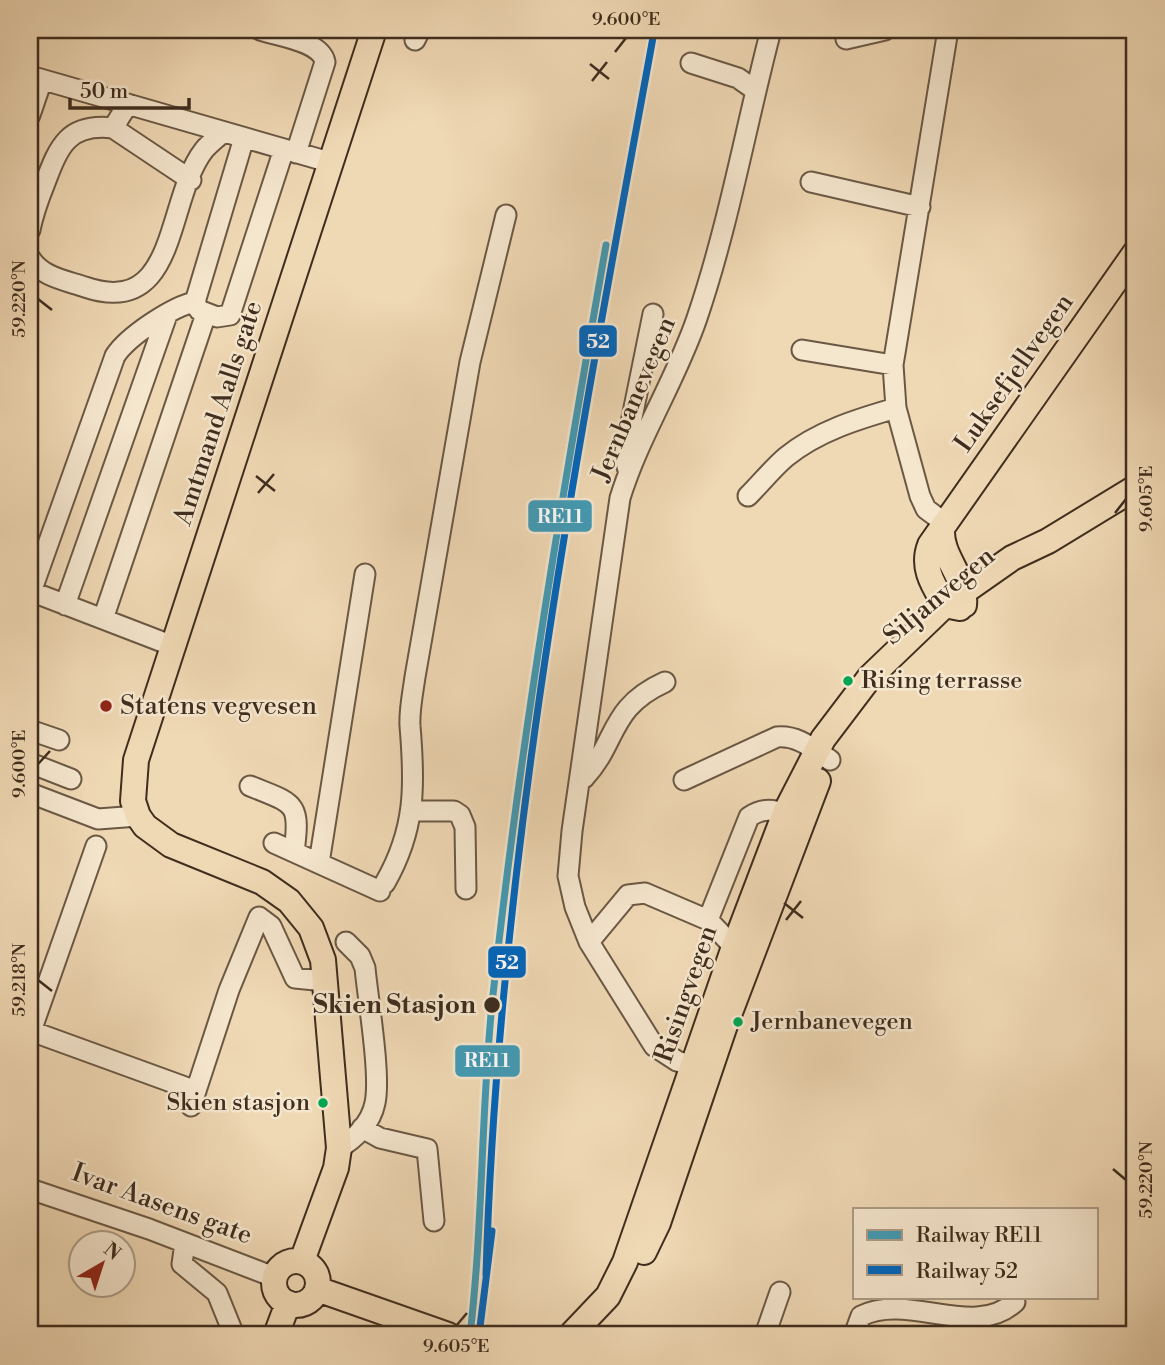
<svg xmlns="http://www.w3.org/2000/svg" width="1165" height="1365" viewBox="0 0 1165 1365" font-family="'Libre Bodoni',serif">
<rect width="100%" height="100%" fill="#efd8b4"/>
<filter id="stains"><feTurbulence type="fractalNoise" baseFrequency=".00286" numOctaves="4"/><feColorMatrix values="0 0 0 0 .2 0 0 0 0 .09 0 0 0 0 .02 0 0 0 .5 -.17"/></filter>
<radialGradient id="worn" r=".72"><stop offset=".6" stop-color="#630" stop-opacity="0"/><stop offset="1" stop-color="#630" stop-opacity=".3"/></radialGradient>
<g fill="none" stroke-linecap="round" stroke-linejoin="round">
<defs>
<path id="minor" d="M260,30C278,36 321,41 325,62L296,153
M846,39L885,30
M415,40L420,30
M691,63L738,78L755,90
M30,76L329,162
M30,115L42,80
M113,128L191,180
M244,138L195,302L199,310L217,317L230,315L284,149
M811,182L920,207
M30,230C33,214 39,198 45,183C59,146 68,123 113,128L128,104
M30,258C42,277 64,280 85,287C179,319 165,200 204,150C209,144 217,138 223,132
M802,350L893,365
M627,467L625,452L653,314
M748,496C761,483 773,468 786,457C818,431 858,419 896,408
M945,523L926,509L920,496L896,408L893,365L948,30
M30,591L173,646
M31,592L115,356C127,337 173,306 195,302
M65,605L167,315
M103,619L206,314
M30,730L59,740
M30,763L71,779
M584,778C618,742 608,708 665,682
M684,780L777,737C798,735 813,749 830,760
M250,786C294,804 301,801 294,852
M30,793L98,819L138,816
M412,811H454L460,815L465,827L466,889
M274,843L380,891
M319,863L365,574
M385,883C416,829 415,785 410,726C409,710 413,692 415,677L470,362L506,215
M589,942L628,895L645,893L708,920
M744,951L734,947L708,920L749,817C766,805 779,811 797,819
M31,1031L196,1091
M30,1034L96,846
M706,1070L677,1061L654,1046L589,942L575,907L568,876L572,831L620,498C639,436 676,380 697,318C729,224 746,125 771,30
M191,1106L229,990L259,917L271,926L295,978L325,981
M362,1128L380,1138L427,1149L434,1221
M339,1148C355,1139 371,1123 375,1103C381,1075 368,1000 365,968L360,956L346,942
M30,1189L149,1229L274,1277
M185,1243L182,1264L217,1293L234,1335
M765,1335L780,1292
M854,1335L861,1316C908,1292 974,1340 1015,1302"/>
<path id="major" d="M942,528C940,558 967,576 964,605
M960,608L945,605C934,586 921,568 930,545L1135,253
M644,1252L658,1223L724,1028L818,781
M302,1261L336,1168L339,1148L323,960L311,928L289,901L262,882L171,845L145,826L138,816L133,801L136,760L374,30
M274 1283a22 22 0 1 1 44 0a22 22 0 1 1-44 0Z
M317,1289L448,1335
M276,1335L288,1303
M571,1335L608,1296L625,1262L734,947L785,813L823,739L870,677L945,605L1012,558L1048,541L1135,488"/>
</defs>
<use href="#minor" stroke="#6b5844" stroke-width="23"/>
<use href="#major" stroke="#3f2d1e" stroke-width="28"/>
<use href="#minor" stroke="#f5e6ce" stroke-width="19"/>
<use href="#major" stroke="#efd8b4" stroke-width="24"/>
<defs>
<path id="rail-1" d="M470,1335C483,1225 481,1114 492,1004C519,750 562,497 606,245"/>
<path id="rail-2" d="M486,1275C498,856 579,444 654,32
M479,1335L492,1231"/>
</defs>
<use href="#rail-1" stroke="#f5e6ce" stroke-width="12"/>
<use href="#rail-2" stroke="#f5e6ce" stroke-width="12"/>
<use href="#rail-1" stroke="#429ab4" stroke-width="7"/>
<use href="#rail-2" stroke="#0065bd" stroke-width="7"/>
</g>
<path fill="none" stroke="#3f2d1e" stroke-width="2.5" d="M615,52L626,38M590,64L609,79M592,81L607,62M38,299L52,310M256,476L275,491M258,493L274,474M1115,513L1126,499M38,764L50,751M784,903L803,918M786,920L801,901M38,980L52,991M1113,1169L1126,1180M456,1326L467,1313"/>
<g fill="#00a651" stroke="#f5e6ce" stroke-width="2.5">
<circle cx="848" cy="681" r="6"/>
<circle cx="738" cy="1022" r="6"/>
<circle cx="323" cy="1103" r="6"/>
</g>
<circle fill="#8f2418" stroke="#f5e6ce" stroke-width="2.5" cx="106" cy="706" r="7"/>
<circle fill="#3f2d1e" stroke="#f5e6ce" stroke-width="2.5" cx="492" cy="1005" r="9"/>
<g text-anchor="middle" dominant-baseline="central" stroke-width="5" stroke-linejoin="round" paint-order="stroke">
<g font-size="24" fill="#3f2d1e" stroke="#f5e6ce" text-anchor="start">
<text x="861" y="681">Rising terrasse</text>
<text x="751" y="1022">Jernbanevegen</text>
<text x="310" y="1103" text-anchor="end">Skien stasjon</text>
</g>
<g font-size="26" fill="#3f2d1e" stroke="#f5e6ce">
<text transform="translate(1014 373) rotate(-55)">Luksefjellvegen</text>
<text transform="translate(634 399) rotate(-67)">Jernbanevegen</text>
<text transform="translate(218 413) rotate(-72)">Amtmand Aalls gate</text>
<text transform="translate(939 596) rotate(-40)">Siljanvegen</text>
<text transform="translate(686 994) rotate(-71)">Risingvegen</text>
<text transform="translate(162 1204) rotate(20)">Ivar Aasens gate</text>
</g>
<g font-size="26" fill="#3f2d1e" stroke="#f5e6ce" text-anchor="start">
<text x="120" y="706">Statens vegvesen</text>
</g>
<g font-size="26" font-weight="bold" fill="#3f2d1e" stroke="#f5e6ce" text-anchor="end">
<text x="476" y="1005">Skien Stasjon</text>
</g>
</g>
<g stroke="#f5e6ce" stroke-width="2.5">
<rect x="578" y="324" width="40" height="34" rx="7" fill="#0065bd"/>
<rect x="527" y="499" width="66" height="34" rx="7" fill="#429ab4"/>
<rect x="487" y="945" width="40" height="34" rx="7" fill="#0065bd"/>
<rect x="454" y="1044" width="67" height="34" rx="7" fill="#429ab4"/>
</g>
<g font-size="19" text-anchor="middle" font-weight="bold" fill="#fff">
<text x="598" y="348">52</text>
<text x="560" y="523">RE11</text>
<text x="507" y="969">52</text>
<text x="487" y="1067">RE11</text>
</g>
<rect width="1165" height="1365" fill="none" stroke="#efd8b4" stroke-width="77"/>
<rect x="853" y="1208" width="245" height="91" fill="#f5e6ce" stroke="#ac9c88" stroke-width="2"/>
<rect x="867" y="1230" width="35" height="10" fill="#429ab4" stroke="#ac9c88" stroke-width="2"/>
<text x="916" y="1242" font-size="21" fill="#3f2d1e">Railway RE11</text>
<rect x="867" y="1265" width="35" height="10" fill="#0065bd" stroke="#ac9c88" stroke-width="2"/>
<text x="916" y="1278" font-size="21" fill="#3f2d1e">Railway 52</text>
<g transform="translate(102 1264) rotate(39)"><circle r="33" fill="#f5e6ce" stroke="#ac9c88" stroke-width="2"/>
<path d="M0-5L12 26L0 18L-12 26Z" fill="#8f2418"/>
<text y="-10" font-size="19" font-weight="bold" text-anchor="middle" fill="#3f2d1e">N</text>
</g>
<path d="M70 98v10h119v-10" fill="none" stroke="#3f2d1e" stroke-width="3.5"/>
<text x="80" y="98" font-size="21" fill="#3f2d1e" stroke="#f5e6ce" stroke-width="5" paint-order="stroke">50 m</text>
<rect x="38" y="38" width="1088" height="1288" fill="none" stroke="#3f2d1e" stroke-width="2.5"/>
<g font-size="18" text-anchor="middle" fill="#3f2d1e">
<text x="626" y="25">9.600°E</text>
<text transform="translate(19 299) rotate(-90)" y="6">59.220°N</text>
<text transform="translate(1146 499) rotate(-90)" y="6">9.605°E</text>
<text transform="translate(19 764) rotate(-90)" y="6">9.600°E</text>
<text transform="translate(19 980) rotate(-90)" y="6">59.218°N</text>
<text transform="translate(1146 1180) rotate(-90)" y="6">59.220°N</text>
<text x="456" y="1352">9.605°E</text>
</g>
<rect width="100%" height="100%" filter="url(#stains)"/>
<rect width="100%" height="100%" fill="url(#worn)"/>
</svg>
